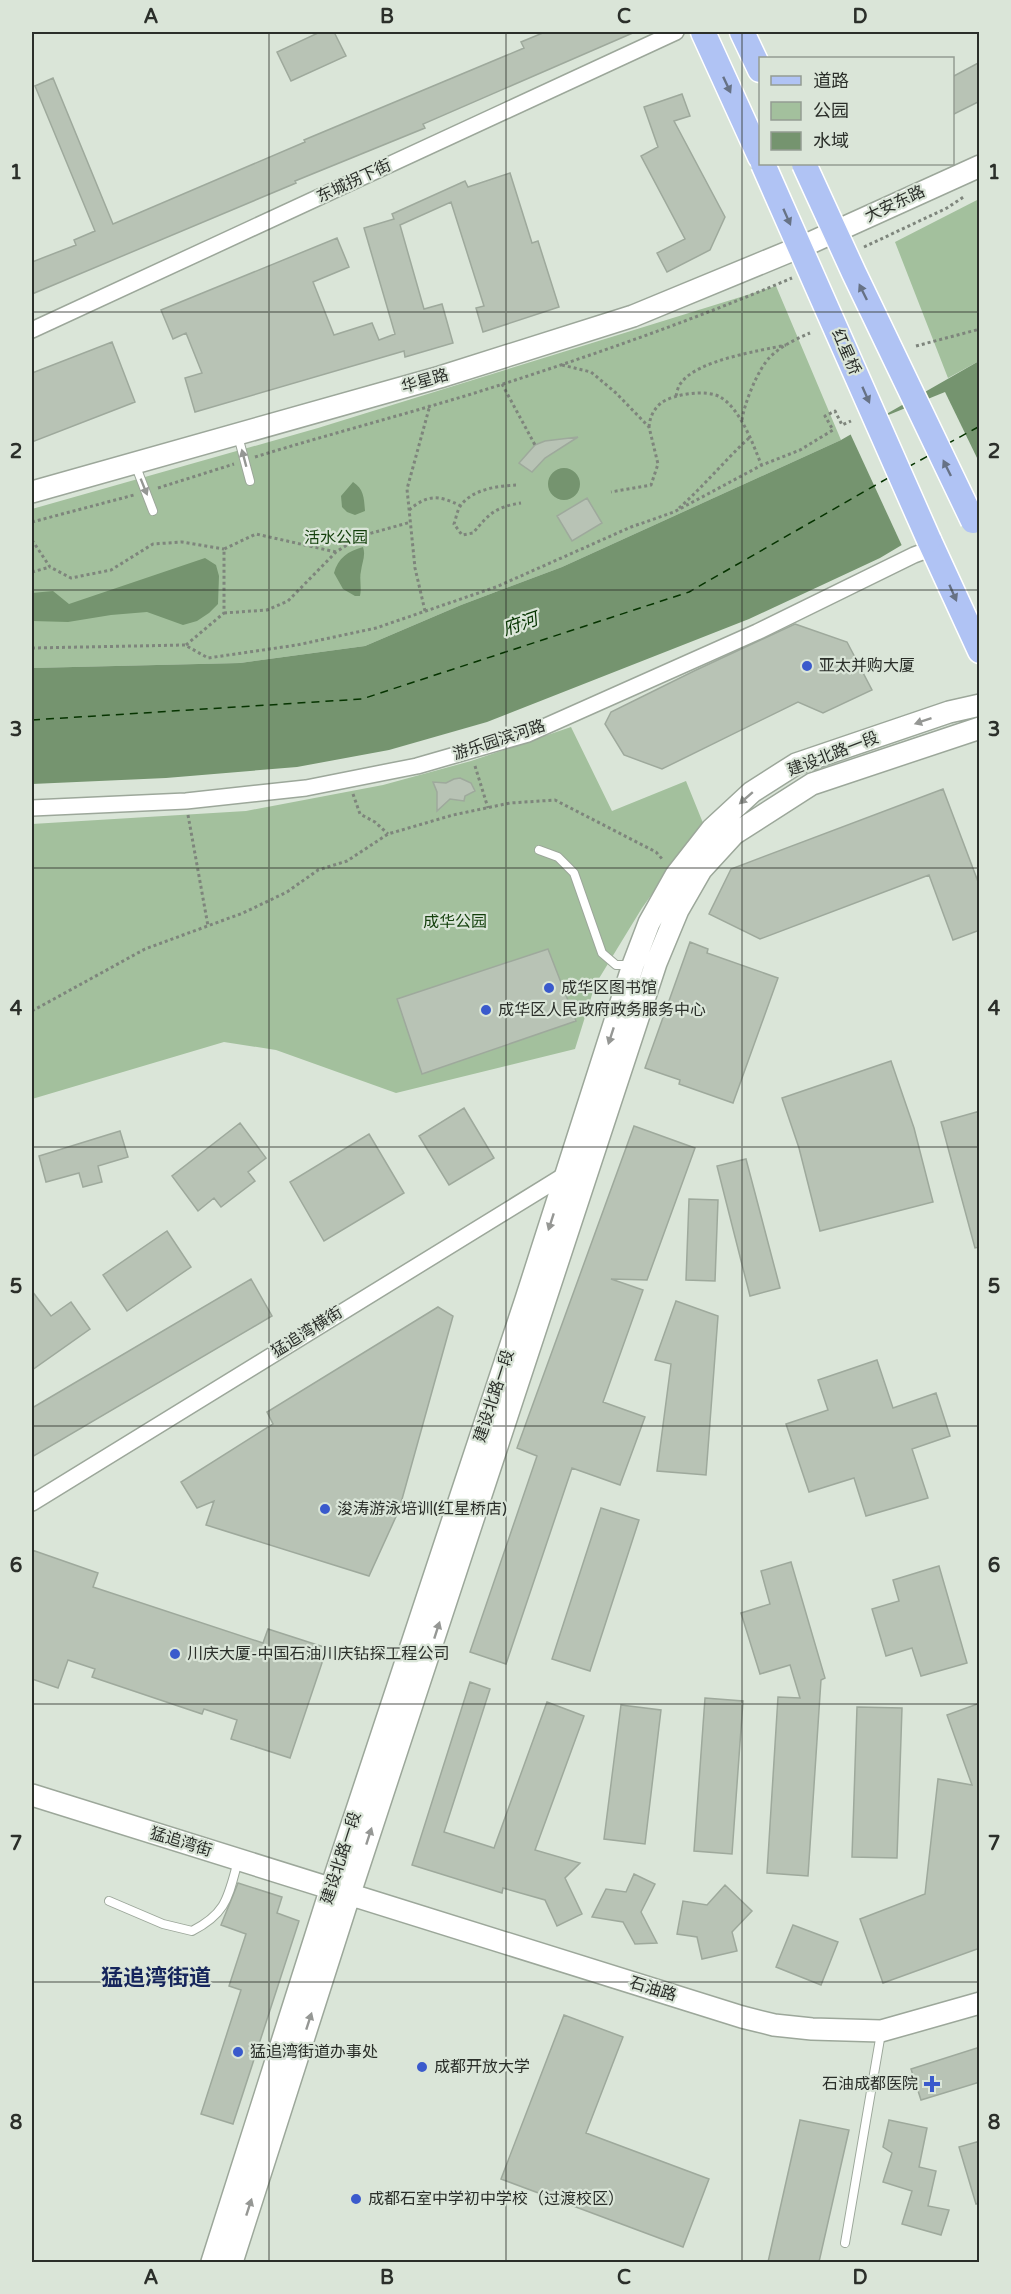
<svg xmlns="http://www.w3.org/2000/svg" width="1011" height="2294" viewBox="0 0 1011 2294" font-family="'Varela Round','Noto Sans SC',sans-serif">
<rect width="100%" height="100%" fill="#dae5d8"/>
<path fill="#a3c09d" d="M979,199V361L948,378L895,242Z
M776,286L841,440L562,567L461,605L365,646L240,663L32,668V509L318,428Z
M571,727L612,811L686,781L703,823L642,908L595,985L575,1049L396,1093L276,1050L224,1042L32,1099V824L246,811L383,785L471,761Z"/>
<path fill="#75946f" d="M979,361V499L880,558L749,619L487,722L389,750L297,767L166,778L32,784V668L240,663L365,646L461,605L562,567L841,440Z
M548 484a16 16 0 1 1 32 0a16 16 0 1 1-32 0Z
M353,482C364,489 364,498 365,511L355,515L347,512L342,507L341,496Z
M363,547C366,555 362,563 361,571C359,579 362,587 360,596H355L343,589L334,573C338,558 348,551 363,547Z
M205,558L216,565L219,576L218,604L209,613L197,621L183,625L147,612L111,615L68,622L32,621V593L53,591L69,604Z"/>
<path fill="#dae5d8" d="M945,392L979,462L980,503L903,548L849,431Z"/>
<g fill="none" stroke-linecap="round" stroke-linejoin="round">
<path stroke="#063400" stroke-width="1.5" stroke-dasharray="8 6" stroke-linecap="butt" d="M947,444L980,426
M908,467L928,456
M32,720L362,699L689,592L888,478"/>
</g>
<path fill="#b8c3b5" stroke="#9ea99c" stroke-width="1.5" d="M320,32H334L346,56L291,81L277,52Z
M545,32H635L423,124L425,128L295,181L296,183L32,294V262L76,245L74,240L95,231L35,86L53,78L113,224L305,142L304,140L524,48L521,42Z
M980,62V101L952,115V77Z
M682,94L690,116L674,121L725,217L710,250L667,272L657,253L685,239L641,156L658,147L644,107Z
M510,173L532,243L538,241L559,307L483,332L476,308L484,306L451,202L400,225L424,309L442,304L453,343L405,357L404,351L195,412L185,378L202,373L186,333L173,339L161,310L337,238L349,267L313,282L334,335L372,323L379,340L395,334L364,228L394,219L392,214L465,181L468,187Z
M112,342L135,402L32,442V373Z
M578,437L545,458L532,472L519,463L535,445L545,441Z
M587,498L602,523L572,541L557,516Z
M795,624L847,642L872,690L823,713L798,702L662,769L624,755L605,724L611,712L694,671Z
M460,778L471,783L475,791L465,796L464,801L450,799L437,811V792L433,782L446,783L454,779Z
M943,789L980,887V930L953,940L929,875L760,939L709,914L731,869Z
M690,942L708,949L707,953L778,978L733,1103L679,1084L680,1080L645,1068Z
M548,949L576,1021L422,1074L397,999Z
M891,1061L914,1128L933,1202L820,1231L799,1148L782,1098Z
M464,1108L494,1158L449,1185L419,1136Z
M980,1111V1247L975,1248L941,1122Z
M240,1123L266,1158L248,1172L255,1181L221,1207L214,1198L198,1211L172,1176Z
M634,1126L695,1148L647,1280L611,1279L643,1290L603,1402L645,1417L620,1485L572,1468L506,1664L470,1652L537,1456L517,1448Z
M120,1131L128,1157L98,1166L102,1182L83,1187L79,1173L46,1182L39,1156Z
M369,1134L404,1193L324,1241L290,1182Z
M746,1159L780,1288L750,1296L717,1166Z
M689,1199L718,1200L715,1281L686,1280Z
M167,1231L191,1267L127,1311L103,1275Z
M251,1279L272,1316L32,1457V1408Z
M32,1291L51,1316L71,1302L90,1329L32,1370Z
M676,1301L718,1316L706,1475L657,1471L671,1364L655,1360Z
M438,1307L453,1316L399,1510L369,1576L206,1525L214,1501L197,1508L181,1482L273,1424L267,1412Z
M877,1360L893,1408L936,1393L950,1436L912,1449L928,1498L866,1516L854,1478L809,1492L786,1424L828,1410L818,1380Z
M601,1508L639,1520L590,1671L552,1659Z
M32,1550L98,1573L93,1587L263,1643L268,1629L327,1648L290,1758L231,1739L237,1720L204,1709L202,1714L92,1677L95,1669L68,1660L58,1688L32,1679Z
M791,1562L825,1678L821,1680L808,1876L767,1873L778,1697L800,1698L790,1665L760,1674L741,1613L770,1604L761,1571Z
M939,1566L967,1663L921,1676L912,1648L886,1656L872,1609L899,1601L893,1580Z
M470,1682L490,1689L444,1832L494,1848L547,1702L584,1716L535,1850L580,1863L565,1878L582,1914L557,1926L545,1900L503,1888L502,1893L412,1865Z
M705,1698L743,1701L732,1854L694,1851Z
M980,1703V1948L883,1983L860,1919L925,1894L938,1779L972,1785L947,1715Z
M621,1705L661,1710L645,1844L604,1839Z
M857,1707L902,1708L897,1858L852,1857Z
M634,1874L655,1884L641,1912L657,1943L635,1944L623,1922L592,1917L606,1889L626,1892Z
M238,1883L282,1897L277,1913L299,1921L233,2124L201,2114L241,1990L229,1986L246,1934L221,1925Z
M725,1885L752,1911L732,1932L737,1951L702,1959L697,1937L677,1934L683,1901L707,1905Z
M793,1925L838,1942L821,1985L776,1967Z
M564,2015L623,2037L586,2133L709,2179L683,2247L501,2179Z
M980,2047V2082L921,2100L911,2069Z
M800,2120L849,2130L819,2262H768Z
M889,2120L927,2128L919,2167L936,2171L928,2206L949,2210L941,2235L902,2224L912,2191L883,2182L892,2153L883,2147Z
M980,2141V2203L976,2204L959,2147Z"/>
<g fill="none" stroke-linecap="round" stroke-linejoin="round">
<defs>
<path id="lane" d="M238,436L250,481
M135,464L153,511
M539,850L558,857L574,873L602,953L616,965H632
M109,1901L163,1924L192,1931C227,1913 228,1897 238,1861
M845,2243L881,2033"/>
<path id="street" d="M32,330L676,32
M32,808L186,801L306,788L417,766L528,734L757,632L914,555L933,548
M32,1503L568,1173"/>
<path id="secondary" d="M32,492L440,377L633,316L810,243L980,166
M32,1795L742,2017L774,2025L812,2029L881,2031L980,2003
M212,2262L331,1888L526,1299L633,965L649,923L676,875L712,829L752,792L796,764L949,712L980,705
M232,2262L350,1893L636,1024L656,963L678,910L701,870L734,834L812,784L980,728"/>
<path id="primary" d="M703,32L760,157
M742,32L760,70
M929,540L980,651"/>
</defs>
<use href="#lane" stroke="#9ca79a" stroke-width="10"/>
<use href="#street" stroke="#9ca79a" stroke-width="18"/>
<use href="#secondary" stroke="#9ca79a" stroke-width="24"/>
<use href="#primary" stroke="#fff" stroke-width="27"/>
<path stroke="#7e857c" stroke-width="3" stroke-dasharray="3 3" stroke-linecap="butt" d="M864,247L947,208L965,196
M916,346L980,329
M562,365L591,372L616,393L649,427L658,464L651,485L611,492
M502,384L535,445
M676,396C677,392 678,386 681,383C697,360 759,351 786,345
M742,420C744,404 758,369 770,357C781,346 796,339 810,333
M649,427C650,417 653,410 661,403C673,394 707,389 720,397C740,408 753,444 761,464
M255,457C336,432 419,411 500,385C599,353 696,319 792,278
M516,485C498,486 473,489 461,505C457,510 456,519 454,524L462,535L473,533C489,514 495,507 521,503
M158,488L234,464
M679,508C704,486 725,460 750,437
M409,510C428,494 439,495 461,506
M32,522L134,495
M32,540L50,567L71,578L111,570L153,544L182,542L224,549
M32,572L50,567
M425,611L415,568L407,489L430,405
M224,613L267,610L288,601L336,552L361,536L411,522
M186,645L224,613V549L256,534L336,552
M32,648L185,645L208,658L297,645L376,628L496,587L631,527L674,512L762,465L800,450L833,430L825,416L835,411L842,425L851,421
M475,766L488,808
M353,794L360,814L375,822L388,834
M188,815L208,926
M32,1011L145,949L243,913L287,892L318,870L347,861L388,834L453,815L510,803L555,800L656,852L663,860"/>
<use href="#lane" stroke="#fff" stroke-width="8"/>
<use href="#street" stroke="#fff" stroke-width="15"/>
<use href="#secondary" stroke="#fff" stroke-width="21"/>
<use href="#primary" stroke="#b0c3f4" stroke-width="24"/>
<defs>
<path id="primary-bridge" d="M763,164L929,540
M804,164L854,273L973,521"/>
</defs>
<use href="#primary-bridge" stroke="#fff" stroke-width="27" stroke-linecap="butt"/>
<use href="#primary-bridge" stroke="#b0c3f4" stroke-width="24"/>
</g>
<defs><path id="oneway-solid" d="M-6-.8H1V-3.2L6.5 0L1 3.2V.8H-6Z" transform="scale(1.5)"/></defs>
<g fill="#677285">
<use href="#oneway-solid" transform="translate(727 85) rotate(65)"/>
<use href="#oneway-solid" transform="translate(787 217) rotate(66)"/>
<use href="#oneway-solid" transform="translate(863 292) rotate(-116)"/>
<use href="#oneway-solid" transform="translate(866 395) rotate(66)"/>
<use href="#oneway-solid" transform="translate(947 468) rotate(-116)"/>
<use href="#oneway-solid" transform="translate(953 593) rotate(66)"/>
</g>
<g fill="#959794">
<use href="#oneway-solid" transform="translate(244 458) rotate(-105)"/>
<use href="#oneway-solid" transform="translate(144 487) rotate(68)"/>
<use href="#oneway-solid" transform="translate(923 721) rotate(161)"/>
<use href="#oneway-solid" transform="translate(746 798) rotate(139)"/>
<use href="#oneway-solid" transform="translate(611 1036) rotate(108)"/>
<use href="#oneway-solid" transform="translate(551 1222) rotate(108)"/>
<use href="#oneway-solid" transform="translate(437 1630) rotate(-72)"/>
<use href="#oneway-solid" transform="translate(369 1836) rotate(-72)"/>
<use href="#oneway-solid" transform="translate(309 2021) rotate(-72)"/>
<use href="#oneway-solid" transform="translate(249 2207) rotate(-72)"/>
</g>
<path fill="none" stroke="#2b2f2a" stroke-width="1.5" stroke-opacity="0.55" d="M269,32V2262M506,32V2262M742,32V2262M32,312H980M32,590H980M32,868H980M32,1147H980M32,1426H980M32,1704H980M32,1982H980"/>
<g fill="#3a5acc" stroke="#dae5d8" stroke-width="2">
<circle cx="807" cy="666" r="6"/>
<circle cx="549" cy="988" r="6"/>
<circle cx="486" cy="1010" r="6"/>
<circle cx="325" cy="1509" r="6"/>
<circle cx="175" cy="1654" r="6"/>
<circle cx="238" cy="2052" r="6"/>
<circle cx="422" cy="2067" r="6"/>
<path d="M929 2075h6v6h6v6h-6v6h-6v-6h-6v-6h6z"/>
<circle cx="356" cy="2199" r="6"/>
</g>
<g text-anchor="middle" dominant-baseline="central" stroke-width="4.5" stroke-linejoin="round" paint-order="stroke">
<g font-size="16" fill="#2b2f2a" stroke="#dae5d8">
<text transform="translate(354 181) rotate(-25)">东城拐下街</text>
<text transform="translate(895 204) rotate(-25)">大安东路</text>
<text transform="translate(846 352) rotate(66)">红星桥</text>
<text transform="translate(425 381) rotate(-16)">华星路</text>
<text transform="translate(499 740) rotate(-18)">游乐园滨河路</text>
<text transform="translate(833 754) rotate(-21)">建设北路一段</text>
<text transform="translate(307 1332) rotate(-32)">猛追湾横街</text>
<text transform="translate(494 1396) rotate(-72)">建设北路一段</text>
<text transform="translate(181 1842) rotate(17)">猛追湾街</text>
<text transform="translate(341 1858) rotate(-72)">建设北路一段</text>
<text transform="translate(653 1989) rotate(17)">石油路</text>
</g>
<g font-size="16" fill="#133f0b" stroke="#dae5d8">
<text x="336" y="538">活水公园</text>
<text x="455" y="922">成华公园</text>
</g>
<g font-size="16" fill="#2b2f2a" stroke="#dae5d8" text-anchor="start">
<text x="819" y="666">亚太并购大厦</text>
<text x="561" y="988">成华区图书馆</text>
<text x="498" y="1010">成华区人民政府政务服务中心</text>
<text x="337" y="1509">浚涛游泳培训(红星桥店)</text>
<text x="187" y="1654">川庆大厦-中国石油川庆钻探工程公司</text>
<text x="250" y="2052">猛追湾街道办事处</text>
<text x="434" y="2067">成都开放大学</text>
<text x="918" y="2084" text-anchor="end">石油成都医院</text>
<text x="368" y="2199">成都石室中学初中学校（过渡校区）</text>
</g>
<g font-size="18" font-style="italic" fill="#063400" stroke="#dae5d8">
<text transform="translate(520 624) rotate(-19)">府河</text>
</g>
<g font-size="22" font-weight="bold" fill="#15255c" stroke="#dae5d8">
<text x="156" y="1978">猛追湾街道</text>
</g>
</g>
<rect width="1011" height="2294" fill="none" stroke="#dae5d8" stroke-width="66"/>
<rect x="759" y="57" width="195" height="108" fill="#dae5d8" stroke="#949c92" stroke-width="1.5"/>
<rect x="771" y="76" width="30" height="9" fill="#b0c3f4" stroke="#949c92" stroke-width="1.5"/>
<text x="813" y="87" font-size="18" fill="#2b2f2a">道路</text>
<rect x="771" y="102" width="30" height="18" fill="#a3c09d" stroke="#949c92" stroke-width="1.5"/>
<text x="813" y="117" font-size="18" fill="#2b2f2a">公园</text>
<rect x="771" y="132" width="30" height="18" fill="#75946f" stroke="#949c92" stroke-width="1.5"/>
<text x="813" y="147" font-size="18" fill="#2b2f2a">水域</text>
<rect x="33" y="33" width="945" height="2228" fill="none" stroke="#2b2f2a" stroke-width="2"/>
<g font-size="20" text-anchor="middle" font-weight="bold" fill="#2b2f2a">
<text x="151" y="23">A</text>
<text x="387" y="23">B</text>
<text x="624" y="23">C</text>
<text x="860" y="23">D</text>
<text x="16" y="179">1</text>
<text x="994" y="179">1</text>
<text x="16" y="458">2</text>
<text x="994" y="458">2</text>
<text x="16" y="736">3</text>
<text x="994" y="736">3</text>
<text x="16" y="1015">4</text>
<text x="994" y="1015">4</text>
<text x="16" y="1293">5</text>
<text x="994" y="1293">5</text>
<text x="16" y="1572">6</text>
<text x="994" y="1572">6</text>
<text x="16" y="1850">7</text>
<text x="994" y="1850">7</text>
<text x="16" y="2129">8</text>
<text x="994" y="2129">8</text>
<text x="151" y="2284">A</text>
<text x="387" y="2284">B</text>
<text x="624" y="2284">C</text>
<text x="860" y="2284">D</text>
</g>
</svg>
